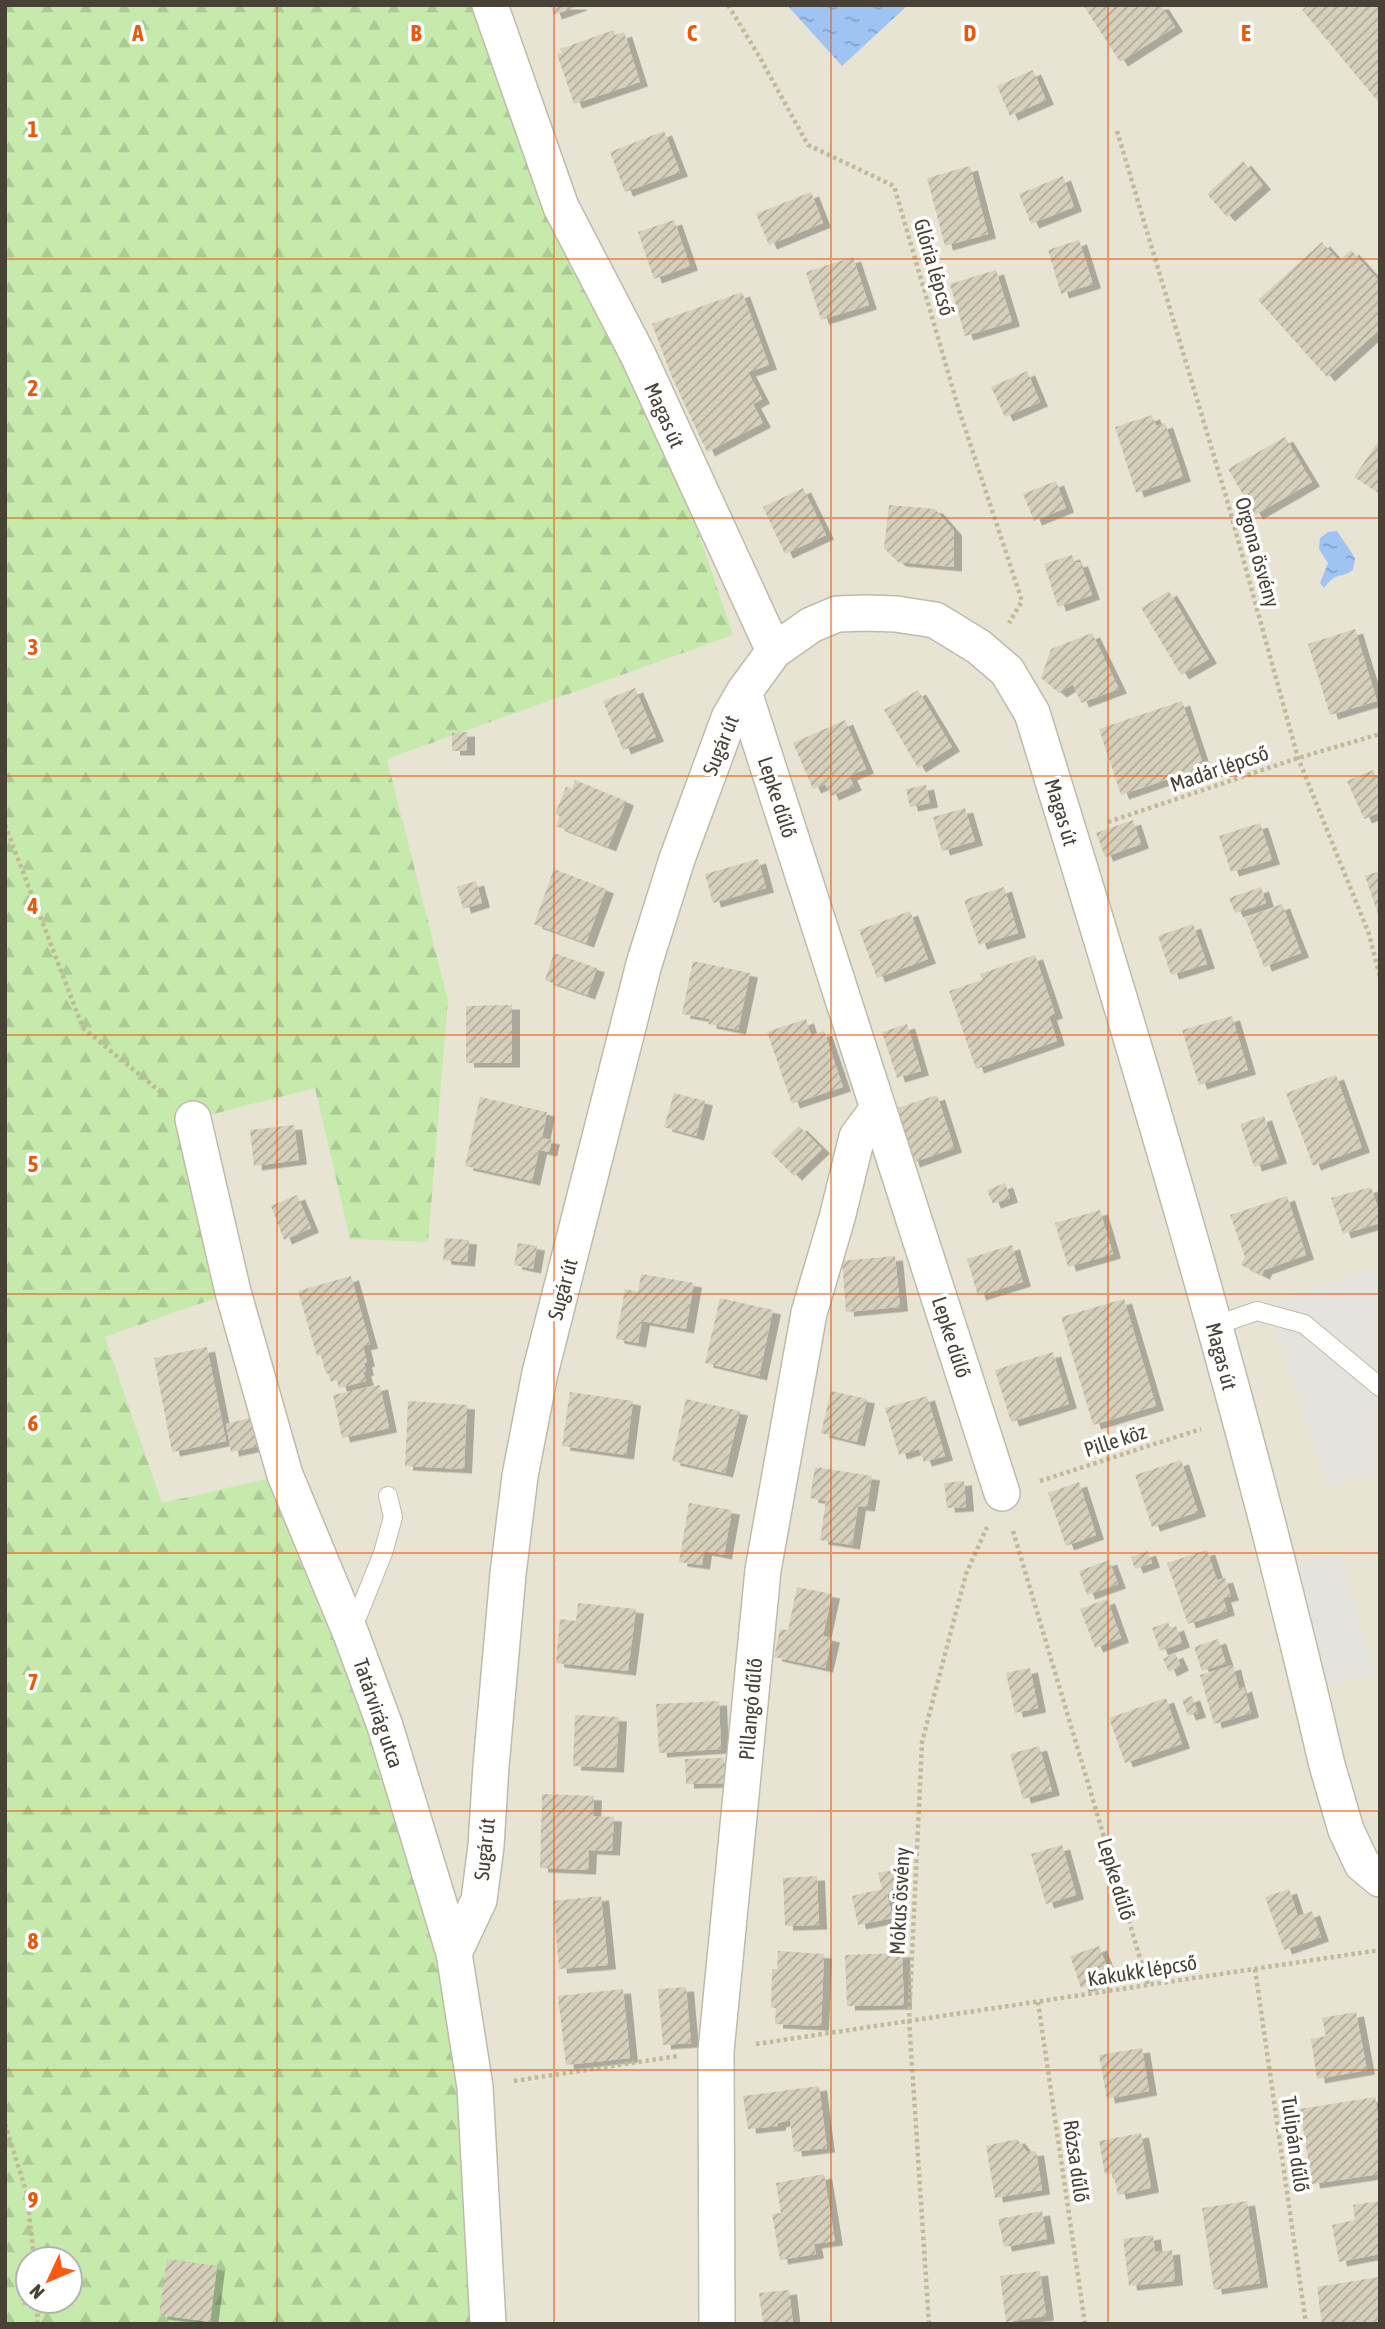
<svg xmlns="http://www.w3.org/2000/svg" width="1385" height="2329" viewBox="0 0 1385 2329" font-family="'Asap Condensed',sans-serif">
<defs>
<pattern id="forest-firs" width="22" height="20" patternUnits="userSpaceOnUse" patternTransform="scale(1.75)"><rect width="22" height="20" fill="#c5eaac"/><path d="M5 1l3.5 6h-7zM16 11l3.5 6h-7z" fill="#abca95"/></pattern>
<pattern id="water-ripples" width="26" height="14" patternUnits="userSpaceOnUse" patternTransform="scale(1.75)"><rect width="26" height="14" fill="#9fc4f3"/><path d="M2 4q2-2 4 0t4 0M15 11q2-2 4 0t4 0" fill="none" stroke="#83a1c6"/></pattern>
<pattern id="building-hatch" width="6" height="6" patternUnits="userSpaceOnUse" patternTransform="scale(1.75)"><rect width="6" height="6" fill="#d6cfbb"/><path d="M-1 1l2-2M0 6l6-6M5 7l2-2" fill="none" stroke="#afaa99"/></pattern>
<filter id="shadow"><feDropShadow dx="8" dy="4.5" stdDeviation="0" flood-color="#0004"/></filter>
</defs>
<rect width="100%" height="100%" fill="#f4f2e6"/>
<path fill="#e8e4d3" d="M490,5H1380V2324H488L162,1504L105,1337L233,1292L193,1119L315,1088L350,1238L448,1000L387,759L733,635Z"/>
<path fill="url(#forest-firs)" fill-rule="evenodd" d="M5,5H490L638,355L733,635L387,759L448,1000L428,1242L350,1239L315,1088L194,1119L233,1292L105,1337L162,1503L285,1475L454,1953L488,2324H5ZM28,2259H70V2301H28Z"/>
<path fill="#e4e3de" d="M1380,1267V1469L1328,1486L1266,1306Z
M1340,1554L1372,1673L1309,1689L1278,1569Z"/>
<path fill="url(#water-ripples)" d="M787,5H908L842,66Z
M1337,531L1355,558L1353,570C1340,579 1337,571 1324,588L1320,583L1328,563L1319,549L1320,538L1328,532Z"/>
<path fill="url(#building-hatch)" filter="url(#shadow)" d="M550,5H579V6L554,15Z
M1083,5H1161L1175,27L1120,62Z
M1308,5H1380V104L1302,10Z
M614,30L615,35L624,32L640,82L574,104L557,54L562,53L560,49Z
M1033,70L1046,100L1010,116L997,86Z
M664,131L680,172L625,192L610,152Z
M1243,161L1263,185L1227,217L1207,194Z
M970,166L988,234L945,246L927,178Z
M1063,176L1074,207L1031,224L1019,194Z
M811,192L823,223L769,245L756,214Z
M674,220L690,266L654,279L638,232Z
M1079,240L1093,284L1061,294L1048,250Z
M1322,242L1339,261L1351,250L1380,282V299L1376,302L1380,307V329L1327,377L1258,300Z
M853,257L869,305L821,320L806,272Z
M996,270L1012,322L965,336L950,284Z
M742,292L769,365L748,372L762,399L753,404L763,423L707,452L672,377L652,324Z
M1027,371L1040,402L1005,417L991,387Z
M1152,415L1156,426L1165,423L1183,477L1136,493L1115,427Z
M1285,437L1312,482L1255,515L1228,469Z
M1380,439V494L1354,477Z
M1056,481L1066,508L1034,521L1023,494Z
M803,488L826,535L785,554L763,507Z
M889,505L935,509L954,531V567L898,562L884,548Z
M1072,555L1075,563L1080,562L1092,595L1058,607L1044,564Z
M1169,591L1209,659L1181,675L1141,608Z
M1355,629L1377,701L1330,715L1308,644Z
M1092,633L1119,689L1081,703L1073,684L1059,693L1041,678L1051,649Z
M635,688L656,737L623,750L603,701Z
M918,690L952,747L918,768L884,710Z
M1182,701L1204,767L1121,795L1099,729Z
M845,720L866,769L849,776L854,786L831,796L825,784L813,789L793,743Z
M467,732V751H452V733Z
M1373,770L1380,785V812L1364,819L1347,781Z
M575,780L626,801L608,847L556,826L560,816L555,814L566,787L572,789Z
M926,785L930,803L910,807L906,789Z
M965,808L975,841L942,851L933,817Z
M1133,820L1141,844L1105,857L1096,833Z
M1260,823L1272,860L1231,872L1219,836Z
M758,859L766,888L713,903L705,874Z
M554,869L606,889L586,943L534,924Z
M1380,871V917H1379L1365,876Z
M476,881L482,903L463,909L457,887Z
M1004,887L1018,933L979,945L964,900Z
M1261,887L1266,903L1235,913L1229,898Z
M1282,904L1301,953L1264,967L1245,918Z
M910,911L928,959L877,978L859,930Z
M1193,924L1207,964L1171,975L1158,936Z
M554,953L597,968L587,995L545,980Z
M1035,955L1055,1014L1049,1016L1057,1041L976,1069L949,991L982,980L980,974Z
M693,961L750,973L738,1030L708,1024L710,1019L682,1014Z
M512,1005V1063H466V1006Z
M1232,1016L1248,1070L1199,1085L1182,1030Z
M806,1019L811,1035L824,1031L843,1087L792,1104L767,1032Z
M907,1024L921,1071L897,1078L882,1032Z
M1336,1075L1362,1148L1313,1166L1286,1093Z
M674,1093L705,1101L696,1136L664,1127Z
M937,1095L954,1148L912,1163L894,1109Z
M480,1097L547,1112L542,1138L552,1140L549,1152L539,1150L532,1181L465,1166Z
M1264,1116L1279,1159L1254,1167L1240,1124Z
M294,1125L299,1160L254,1166L250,1130Z
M799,1126L822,1149L794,1176L771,1153Z
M1005,1183L1010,1198L993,1204L987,1190Z
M1371,1187L1380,1214V1223L1343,1234L1331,1198Z
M297,1195L311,1228L284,1240L271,1206Z
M1287,1196L1306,1255L1264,1270L1262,1275L1241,1265L1245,1257L1230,1215Z
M1100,1210L1113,1254L1068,1267L1055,1223Z
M445,1238L469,1240L467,1262L443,1260Z
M518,1243L537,1246L533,1269L514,1265Z
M1012,1245L1023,1282L978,1296L967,1259Z
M895,1256L900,1307L846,1312L842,1261Z
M641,1274L694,1283L686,1329L642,1321L638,1343L616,1339L625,1289L638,1292Z
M351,1276L370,1344L363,1346L367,1362L364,1363L366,1371L363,1372L366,1381L339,1388L337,1380L331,1382L328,1373L326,1374L321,1355L317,1356L298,1291Z
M720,1298L773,1310L759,1376L705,1363Z
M1124,1299L1156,1406L1093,1425L1061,1317Z
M207,1347L226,1441L172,1452L154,1358Z
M1053,1352L1069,1404L1011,1422L995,1370Z
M380,1385L389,1428L342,1438L333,1395Z
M831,1391L867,1399L857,1442L821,1433Z
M570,1392L633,1401L626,1455L562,1446Z
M927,1396L945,1456L924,1462L919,1449L899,1455L885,1408Z
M686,1399L740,1411L725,1473L672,1461Z
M408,1401L467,1405L464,1469L405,1466Z
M254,1417L260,1446L231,1452L226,1424Z
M1181,1460L1198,1512L1152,1527L1135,1475Z
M815,1467L872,1476L867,1507L858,1506L852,1545L820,1540L826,1501L810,1498Z
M964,1481L966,1507L947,1508L944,1483Z
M1079,1482L1096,1535L1066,1546L1048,1493Z
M689,1503L732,1510L724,1555L704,1551L702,1565L679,1562Z
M1207,1550L1217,1580L1225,1578L1231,1596L1223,1598L1227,1611L1188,1624L1167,1563Z
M1148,1551L1152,1563L1135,1569L1131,1557Z
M1109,1560L1118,1584L1087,1595L1079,1571Z
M797,1587L832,1594L823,1636L832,1638L825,1668L774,1657L780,1629L788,1630Z
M1107,1599L1121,1638L1095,1648L1080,1609Z
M578,1603L636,1609L628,1671L556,1663L560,1619L576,1621Z
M1168,1622L1170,1628L1176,1626L1182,1643L1160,1651L1152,1628Z
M1218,1639L1226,1663L1202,1671L1194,1647Z
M1175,1653L1181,1666L1169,1672L1163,1659Z
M1233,1665L1239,1689L1244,1687L1251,1713L1214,1724L1200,1675Z
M1030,1668L1038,1708L1015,1713L1006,1673Z
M1192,1696L1198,1713L1188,1716L1182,1700Z
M1166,1698L1182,1744L1125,1763L1109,1718Z
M719,1701L721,1749L659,1753L656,1704Z
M575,1715L619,1717L616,1768L573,1766Z
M1039,1746L1052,1791L1023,1799L1010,1754Z
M724,1758L725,1783L686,1784L685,1759Z
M542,1794L594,1796L593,1816L614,1817L612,1851L589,1850L588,1870L540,1868Z
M1062,1845L1076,1895L1046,1904L1031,1854Z
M898,1869L903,1891L887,1894L893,1918L858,1925L852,1896L882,1889L878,1873Z
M817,1876L819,1925L785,1926L783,1878Z
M1289,1889L1298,1916L1312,1911L1321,1937L1284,1950L1265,1897Z
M601,1896L608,1965L559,1969L553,1901Z
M1099,1946L1111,1978L1081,1988L1070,1956Z
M778,1951L824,1954L821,2026L775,2024L776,2008L771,2007L772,1969H777Z
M902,1953L904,2005L847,2006L845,1955Z
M686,1987L691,2043L663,2045L658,1989Z
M623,1989L630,2058L566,2065L558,1996Z
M1356,2012L1367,2070L1317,2079L1311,2039L1326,2036L1322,2018Z
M1142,2048L1149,2091L1107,2099L1099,2055Z
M819,2086L827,2148L794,2152L790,2120L778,2123V2126L748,2129L743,2096Z
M1375,2097L1380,2129V2174L1312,2184L1300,2109Z
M1141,2133L1151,2188L1118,2195L1113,2173L1105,2174L1099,2141Z
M1017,2139L1027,2152L1036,2151L1042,2190L995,2198L986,2146Z
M824,2174L835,2241L814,2244L816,2254L780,2260L772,2214L781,2213L776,2183Z
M1247,2201L1260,2283L1214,2290L1202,2208Z
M1380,2201V2254L1339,2262L1332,2225L1355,2220L1353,2205Z
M1042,2211L1047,2239L1004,2247L998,2219Z
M1153,2235L1155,2252L1172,2250L1175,2281L1129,2286L1123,2239Z
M167,2259L217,2266L210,2322L159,2315Z
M1040,2271L1046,2316L1006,2322L1000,2276Z
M1379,2277L1380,2324H1322L1317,2287Z
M789,2290L793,2324H763L759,2293Z"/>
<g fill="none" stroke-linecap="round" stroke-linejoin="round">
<defs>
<path id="lane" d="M1214,1326L1257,1311L1304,1324L1380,1387
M352,1630L383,1553L393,1517L388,1496"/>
<path id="street" d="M490,5L561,207L638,355L774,651
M744,692L1002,1493
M193,1119L233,1292L285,1475L351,1634L385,1726L454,1953L475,2087L488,2324
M454,1953L479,1900L486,1846L491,1766L508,1574L520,1476L540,1373L644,964L677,859L729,718L744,692L774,651L811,625L837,614L866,613L896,614L935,620L979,647L1007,671L1032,713C1140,1061 1245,1410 1327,1765L1346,1830L1362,1864L1380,1879
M717,2324L716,2051L763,1570L809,1313L837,1218L857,1137L877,1110"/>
</defs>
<use href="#lane" stroke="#c0bba8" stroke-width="20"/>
<use href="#street" stroke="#c0bba8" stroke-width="38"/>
<path stroke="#c2b998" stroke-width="4.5" stroke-dasharray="3.5 3.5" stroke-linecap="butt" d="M728,5L759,56L808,145L894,186L959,410L1022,601L1009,623
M1117,131L1227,500L1298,758L1369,934L1380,977
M1108,822L1298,758L1380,734
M5,825L83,1028L163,1094
M1040,1481L1201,1429
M1013,1531L1148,1985
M1255,1969L1306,2324
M1038,2002L1085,2324
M756,2044L1380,1950
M514,2081L678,2056
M5,2124L27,2194L34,2259
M37,2324L38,2301
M929,2324L909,2020L922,1742L966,1574L987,1527"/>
<use href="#lane" stroke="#fff" stroke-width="18"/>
<use href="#street" stroke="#fff" stroke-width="35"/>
</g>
<path fill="none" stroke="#e8590c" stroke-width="2" stroke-opacity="0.55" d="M277,5V2324M554,5V2324M831,5V2324M1108,5V2324M5,259H1380M5,518H1380M5,776H1380M5,1035H1380M5,1294H1380M5,1553H1380M5,1811H1380M5,2070H1380"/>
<g text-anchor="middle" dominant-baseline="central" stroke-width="7" stroke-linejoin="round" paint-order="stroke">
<g font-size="21" fill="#474235" stroke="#fff">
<text transform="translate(935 267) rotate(74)">Glória lépcső</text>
<text transform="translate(665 415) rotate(66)">Magas út</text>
<text transform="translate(1258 552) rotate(74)">Orgona ösvény</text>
<text transform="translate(720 745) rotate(-68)">Sugár út</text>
<text transform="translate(1219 768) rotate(-19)">Madár lépcső</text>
<text transform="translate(778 797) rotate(72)">Lepke dűlő</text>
<text transform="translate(1062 812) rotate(73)">Magas út</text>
<text transform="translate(562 1289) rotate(-75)">Sugár út</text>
<text transform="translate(952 1337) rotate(72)">Lepke dűlő</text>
<text transform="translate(1222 1356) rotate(75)">Magas út</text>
<text transform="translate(1115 1440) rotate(-18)">Pille köz</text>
<text transform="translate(750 1709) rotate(-85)">Pillangó dűlő</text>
<text transform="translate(379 1713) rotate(71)">Tatárvirág utca</text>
<text transform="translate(484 1849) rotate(-84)">Sugár út</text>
<text transform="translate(1117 1879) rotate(73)">Lepke dűlő</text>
<text transform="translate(899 1901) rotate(-87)">Mókus ösvény</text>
<text transform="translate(1142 1970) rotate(-9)">Kakukk lépcső</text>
<text transform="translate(1296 2144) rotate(82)">Tulipán dűlő</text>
<text transform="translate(1077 2161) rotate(82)">Rózsa dűlő</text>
</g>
</g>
<g font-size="23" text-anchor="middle" font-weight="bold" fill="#e8590c" stroke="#fff" stroke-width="7" stroke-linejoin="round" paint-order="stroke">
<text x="138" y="41">A</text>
<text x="416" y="41">B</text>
<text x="692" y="41">C</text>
<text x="970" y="41">D</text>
<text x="1246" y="41">E</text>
<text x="33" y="137">1</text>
<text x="33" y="396">2</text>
<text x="33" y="655">3</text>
<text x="33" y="914">4</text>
<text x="33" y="1172">5</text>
<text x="33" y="1431">6</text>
<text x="33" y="1690">7</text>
<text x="33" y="1949">8</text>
<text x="33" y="2208">9</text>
</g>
<rect width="1385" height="2329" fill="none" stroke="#474235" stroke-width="14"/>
<g transform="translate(49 2280) rotate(226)"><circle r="33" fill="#ffffff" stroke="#b5b3ae" stroke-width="2"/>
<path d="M0-5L12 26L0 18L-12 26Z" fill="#ff5911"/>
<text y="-10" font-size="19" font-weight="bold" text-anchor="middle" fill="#474235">N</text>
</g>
</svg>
